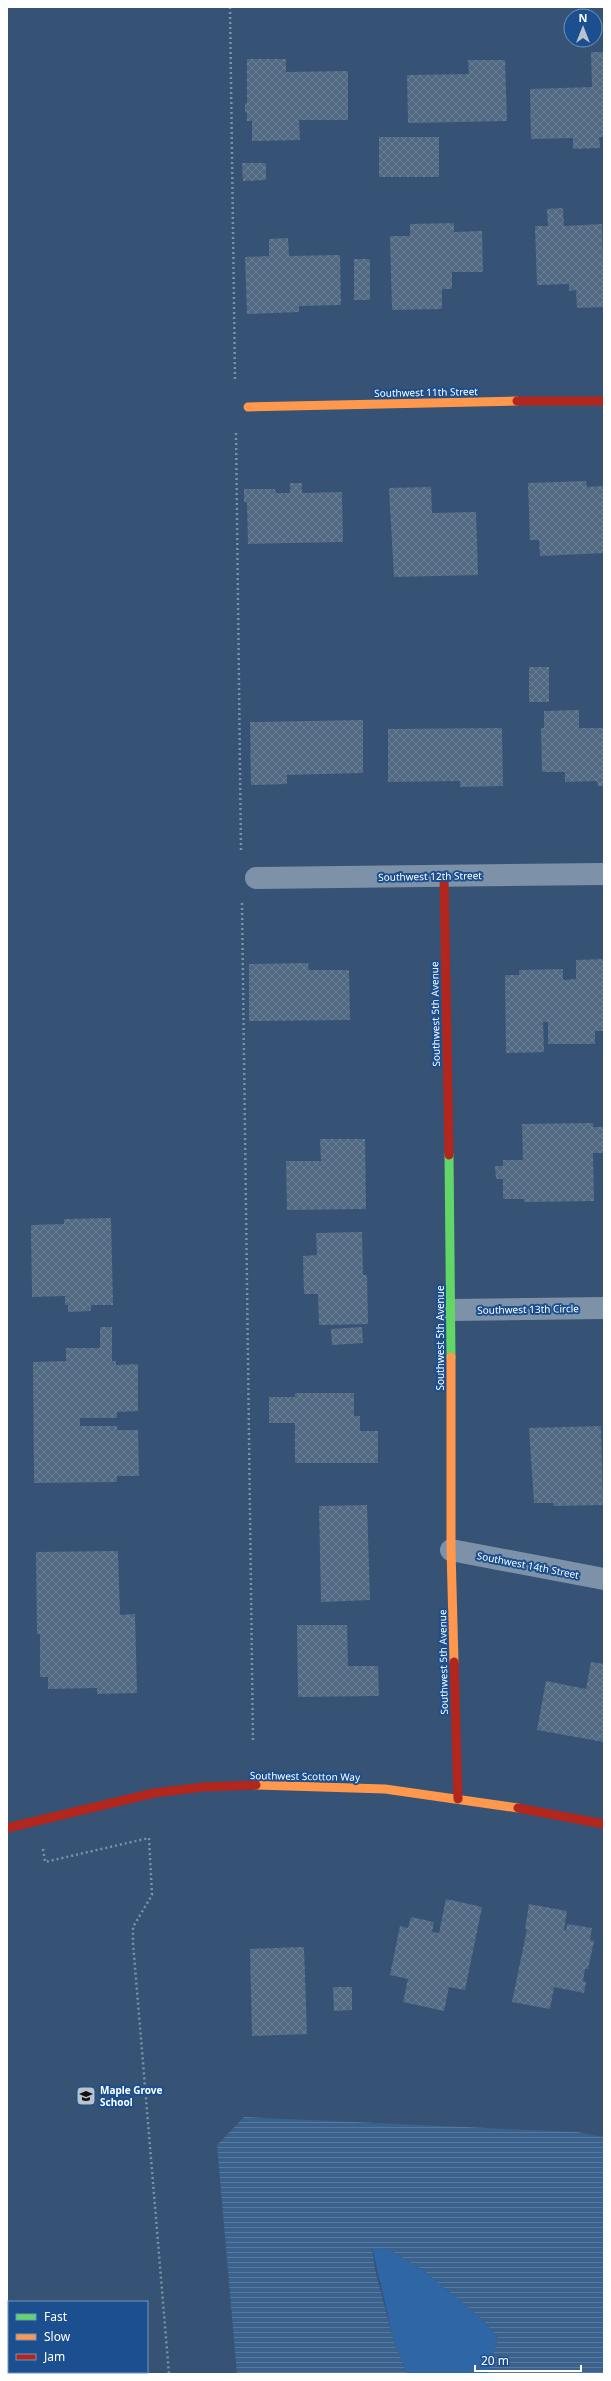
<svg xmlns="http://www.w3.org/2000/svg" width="611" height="2381" viewBox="0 0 611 2381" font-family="'Noto Sans',sans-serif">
<defs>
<pattern id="water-rules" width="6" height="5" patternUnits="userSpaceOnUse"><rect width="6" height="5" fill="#3b618d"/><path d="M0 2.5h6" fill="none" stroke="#58799e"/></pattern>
<pattern id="building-cross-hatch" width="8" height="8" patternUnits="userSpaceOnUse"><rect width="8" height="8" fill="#526984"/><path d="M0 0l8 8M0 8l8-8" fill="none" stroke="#6c8096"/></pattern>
</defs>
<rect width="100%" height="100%" fill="#365274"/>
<path fill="#2f66a5" d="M372,2247L390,2250L423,2270L481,2318L498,2337L488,2374H407L394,2342Z"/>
<path fill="url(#water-rules)" d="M244,2117L577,2132L604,2137V2374H488L498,2337L481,2318L423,2270L390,2250L372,2248L375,2269L394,2342L407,2374H237L217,2145Z"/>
<path fill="url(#building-cross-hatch)" d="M591,52H604V137H599L600,148L573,149V138L531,139L530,89L592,87Z
M247,59H286V72L348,71V120H299L300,140L252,141V121H247V112H245V104L247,103Z
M468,60H505L507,121L408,123L407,75L469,74Z
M379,137H439V177H379Z
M242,163H266V180L243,181Z
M563,208L564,226L602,224L604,307L577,308L576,290L569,291V284L537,285L535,226H548L547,209Z
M454,223V232L482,231L483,272H452V289H442V309L392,310L390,236H410V224Z
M288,238L289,256L340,255L341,305L299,306V312L247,314L245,257L269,256V239Z
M354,259H370V300H354Z
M586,481L587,487L604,486V553L540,556L539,540H530L528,483Z
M290,483H302V493L342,492L343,542L248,544L247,502H244V489H275L276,493H290Z
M431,487L432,513L476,512L478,575L394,577L389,488Z
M529,667H549V702H529Z
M579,710V728H604V786H598L597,781L565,782V772H542L541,728H544V711Z
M363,720V773L287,775V784L251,785L250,722Z
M502,728L503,786L460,787V781L388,782V729Z
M604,959V1031H595V1044H548V1022H543L544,1052L506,1053L505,975H519V970L563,969V980L576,979V960Z
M308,963L309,970H349L350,1020L249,1021V964Z
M593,1123V1127H604V1153H593L594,1201L524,1202V1199H503V1179H496L495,1166H503V1160H523L522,1124Z
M320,1139H365L366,1209L287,1210L286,1161H321Z
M111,1218L113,1305H91V1311L68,1312V1305H65V1296L32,1297L31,1225L64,1224V1219Z
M362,1232L363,1275H367L368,1324L319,1325L318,1294H304L303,1256L317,1255L316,1233Z
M100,1327H112V1361H116V1365L138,1364V1411L117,1412V1418H80V1426H117V1430H138L139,1476H117V1482L34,1483L33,1362L66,1361V1348H100Z
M362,1327L363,1343L332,1345L331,1329Z
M295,1393H354V1416H360V1431H378V1463H295V1423H269V1397H295Z
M601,1426L603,1505L554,1506L553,1503H534L529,1428Z
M367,1505L370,1600L321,1602L319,1506Z
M118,1551L120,1615L135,1614L137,1693L97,1694V1688L48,1689V1677H40V1634H37L36,1552Z
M297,1625H347L348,1666H378L379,1696L298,1697Z
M591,1662L604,1664V1742L537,1730L546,1681L586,1689Z
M446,1899L482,1907L465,1990L449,1987L444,2011L403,2002L408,1979L390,1975L400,1926L408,1928L411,1917L434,1922L432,1932L439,1933Z
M529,1904L567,1911L564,1930L566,1931L567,1924L592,1928L590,1940L594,1941L588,1969H585L583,1981L586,1982L584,1993L554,1987L550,2009L512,2002L527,1929H525Z
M304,1947L307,2034L252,2036L250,1949Z
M333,1987H352V2010L334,2011Z"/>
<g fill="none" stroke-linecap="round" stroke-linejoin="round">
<path stroke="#7d92a8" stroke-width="2.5" stroke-dasharray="2 3" stroke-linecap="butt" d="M230,7L235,380
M236,433L241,852
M242,903L253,1742
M43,1849L45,1862L149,1838L152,1895L133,1927V1943L169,2374"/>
<path stroke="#7d92a8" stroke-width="22" d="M256,878L604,874
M451,1310L604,1308
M451,1550L604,1579"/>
<path stroke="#63d668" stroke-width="9" d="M449,1155L451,1357"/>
<path stroke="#ff974d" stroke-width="9" d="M248,407L517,401
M451,1357V1550L454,1662
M256,1785L385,1789L518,1808"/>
<path stroke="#b3261e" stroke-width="9" d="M517,401H604
M444,876L449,1155
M454,1662L458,1799
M518,1808L604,1824
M7,1828L154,1793L203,1787L256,1785"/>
</g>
<defs>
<symbol id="school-square" viewBox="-11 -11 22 22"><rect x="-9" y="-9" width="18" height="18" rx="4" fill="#b9c2ce" stroke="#1b4f8f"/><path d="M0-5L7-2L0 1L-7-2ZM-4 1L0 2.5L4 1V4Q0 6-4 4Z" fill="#111"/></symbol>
</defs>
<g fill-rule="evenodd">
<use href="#school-square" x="75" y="2085" width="22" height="22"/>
</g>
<g text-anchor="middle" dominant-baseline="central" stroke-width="4" stroke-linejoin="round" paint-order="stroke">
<g font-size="10" fill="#fff" stroke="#1b4f8f">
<text transform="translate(426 392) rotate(-1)">Southwest 11th Street</text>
<text transform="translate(430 876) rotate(-1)">Southwest 12th Street</text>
<text transform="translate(435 1014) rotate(-91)">Southwest 5th Avenue</text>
<text transform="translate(528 1309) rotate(-1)">Southwest 13th Circle</text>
<text transform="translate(440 1338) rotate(-90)">Southwest 5th Avenue</text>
<text transform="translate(528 1565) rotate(11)">Southwest 14th Street</text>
<text transform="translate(443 1662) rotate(-91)">Southwest 5th Avenue</text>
<text transform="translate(305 1776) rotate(1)">Southwest Scotton Way</text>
</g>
<g font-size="10" font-weight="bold" fill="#fff" stroke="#1b4f8f" text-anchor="start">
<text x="100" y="2090">Maple Grove<tspan x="100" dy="12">School</tspan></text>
</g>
</g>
<rect width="611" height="2381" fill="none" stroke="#ffffff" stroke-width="16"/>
<rect x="8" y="2301" width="140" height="72" fill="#1b4f8f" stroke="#7695bc"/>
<rect x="16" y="2314" width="20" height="6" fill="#63d668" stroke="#7695bc"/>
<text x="44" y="2321" font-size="12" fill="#ffffff">Fast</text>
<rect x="16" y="2334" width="20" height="6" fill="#ff974d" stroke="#7695bc"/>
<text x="44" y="2341" font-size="12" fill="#ffffff">Slow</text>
<rect x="16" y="2354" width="20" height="6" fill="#b3261e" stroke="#7695bc"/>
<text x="44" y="2361" font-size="12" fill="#ffffff">Jam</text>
<g transform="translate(583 28)"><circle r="19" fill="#1b4f8f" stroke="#7695bc"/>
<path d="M0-3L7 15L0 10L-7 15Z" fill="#b9c2ce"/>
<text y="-6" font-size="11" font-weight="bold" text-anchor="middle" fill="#ffffff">N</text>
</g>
<path d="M475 2365v6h106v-6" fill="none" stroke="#ffffff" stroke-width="2"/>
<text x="481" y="2365" font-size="12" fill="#ffffff" stroke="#1b4f8f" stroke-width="3" paint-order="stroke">20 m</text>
</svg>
